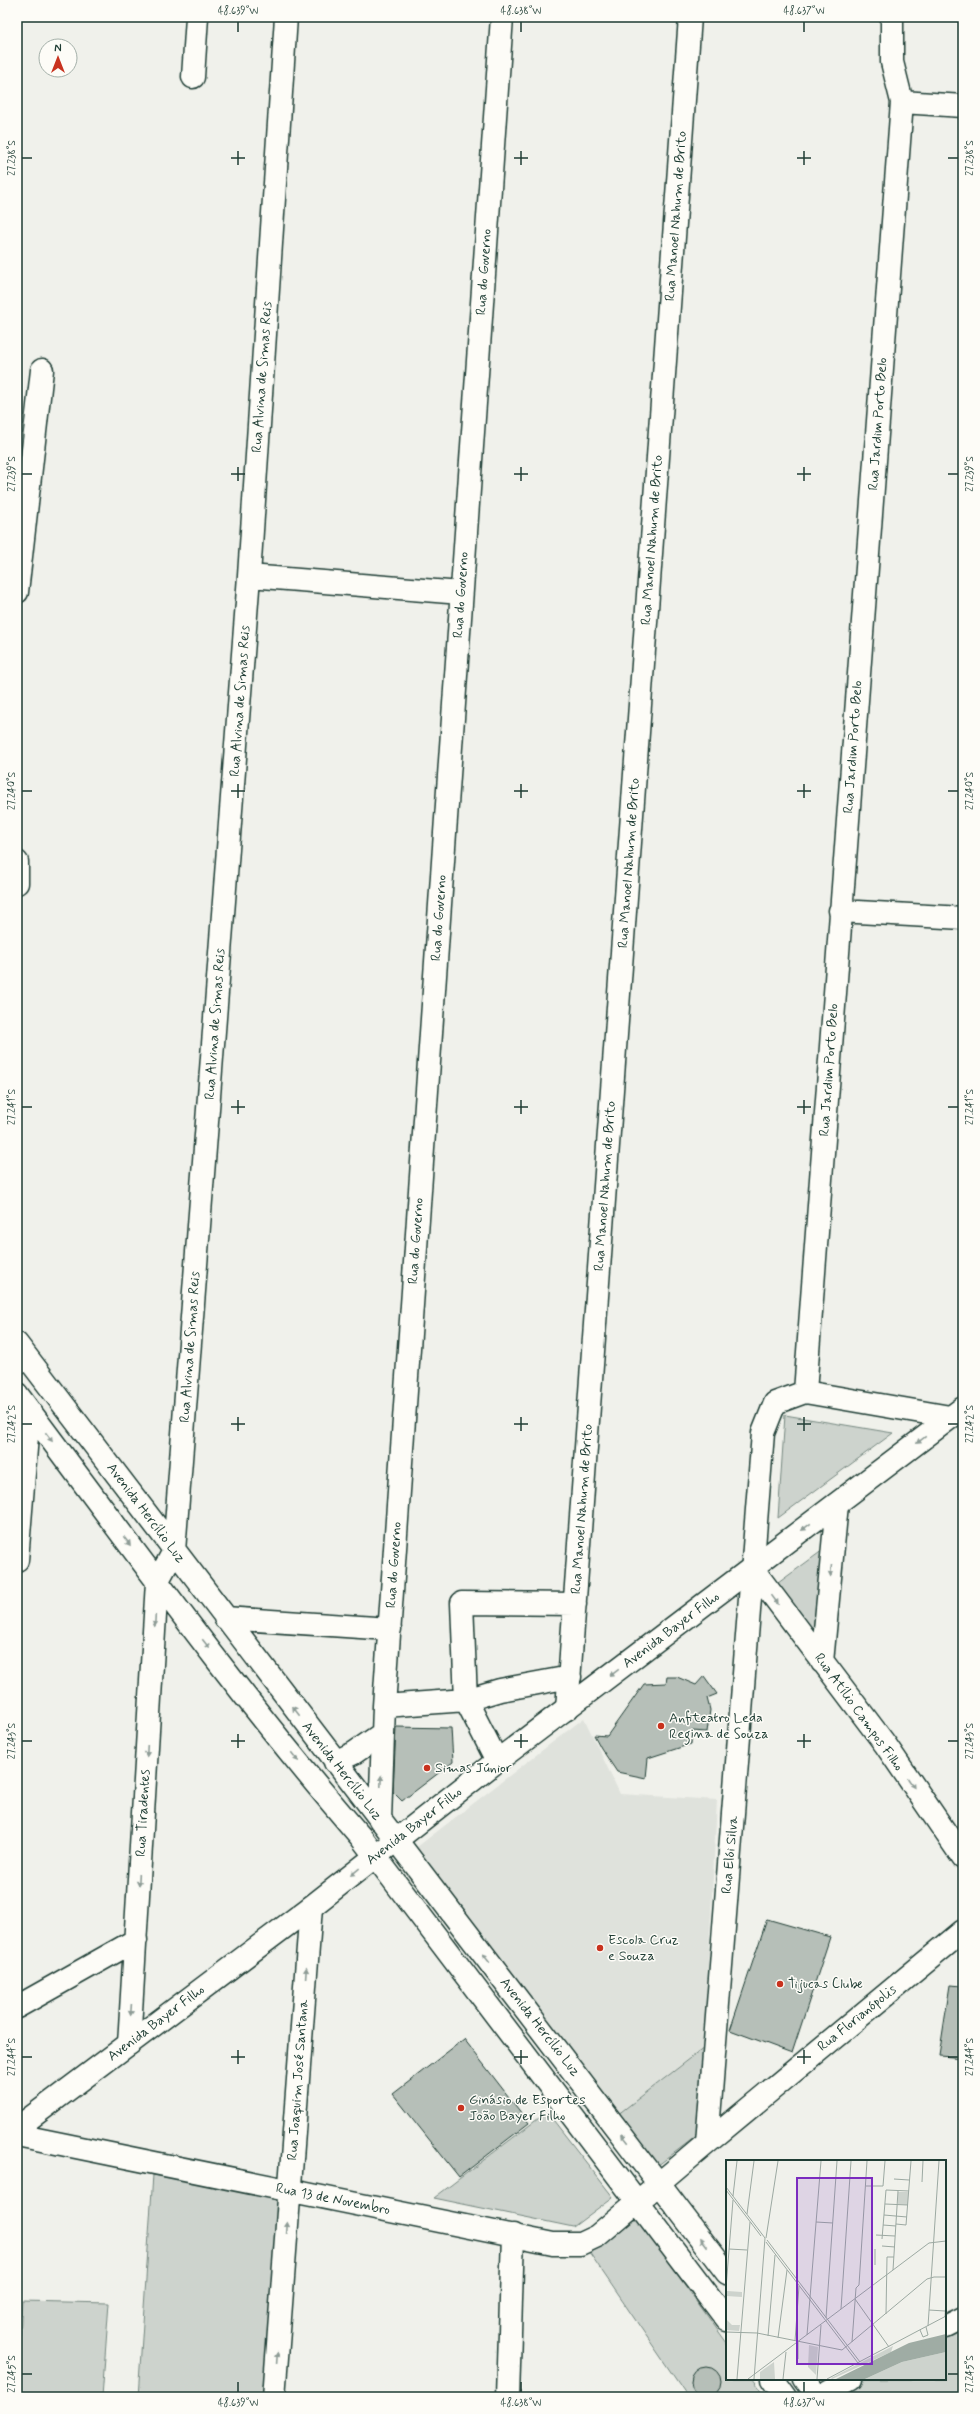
<svg xmlns="http://www.w3.org/2000/svg" width="980" height="2414" viewBox="0 0 980 2414" font-family="Mynerve,sans-serif">
<rect width="100%" height="100%" fill="#f0f1eb"/>
<filter id="ink" filterUnits="userSpaceOnUse"><feTurbulence type="fractalNoise" baseFrequency=".025" numOctaves="2"/><feDisplacementMap in="SourceGraphic" scale="8" xChannelSelector="R" yChannelSelector="G"/><feConvolveMatrix kernelMatrix="1 2 1 2 8 2 1 2 1" color-interpolation-filters="sRGB"/></filter>
<g filter="url(#ink)">
<path fill="#dfe2dc" d="M584,1718L620,1794L717,1800L704,2048L617,2115L417,1847Z"/>
<path fill="#cdd3cd" stroke="#768880" d="M785,1415L893,1433L778,1518Z
M823,1550L813,1631L774,1586Z
M704,2048L699,2134L657,2166L617,2115Z
M547,2112L613,2197L573,2227L434,2198Z
M153,2175L279,2193L263,2397H138Z
M637,2219L727,2343V2379H753L766,2397H688L587,2249Z
M22,2301L109,2303L102,2397H17Z
M963,2322V2389L946,2397H825L858,2379H945V2332Z"/>
<path fill="#b6bfb8" stroke="#1f3d34" d="M704,1676L717,1694L707,1698L710,1710L707,1732L692,1731L691,1744L648,1758L646,1778L617,1772L601,1748L594,1735L607,1736L644,1684L666,1683L667,1677H677L696,1685Z
M396,1727L451,1728L453,1762L402,1801L393,1792Z
M767,1919L830,1937L792,2053L730,2030Z
M950,1985L963,1986V2058L939,2056Z
M464,2039L529,2123L459,2177L393,2094Z
M691 2382a15 15 0 1 1 30 0a15 15 0 1 1-30 0Z"/>
<g fill="none" stroke-linecap="round" stroke-linejoin="round">
<defs>
<path id="minor" d="M193,77L197,17
M902,102L963,106
M249,576L461,593
M17,592L42,370
M17,862V883
M840,911L963,918
M17,1344L727,2273
M805,1392L902,102L892,62V17
M17,1394C129,1543 238,1695 360,1836L727,2320
M17,1560L29,1411
M752,1568L885,1744L963,1858
M225,1618L390,1629
M822,1662L837,1504
M570,1677L500,1690L466,1700L462,1603L575,1604
M384,1706L466,1700L497,1761
M567,1709L690,17
M335,1762L354,1753L383,1733
M380,1820L384,1706L502,17
M17,2007L136,1940
M129,2044L157,1582L174,1551L249,576L286,17
M17,2135L553,2244H580L597,2236L707,2143L963,1931
M707,2143L763,1433L775,1403L805,1392L950,1417
M773,2379L786,2397
M805,2379L818,2396
M274,2397L311,1907
M508,2397L513,2235"/>
<path id="major" d="M17,2128L311,1907L497,1761L963,1408
M945,2327L963,2318
M817,2397L850,2379"/>
</defs>
<use href="#minor" stroke="#1f3d34" stroke-width="25"/>
<use href="#major" stroke="#1f3d34" stroke-width="25"/>
<use href="#minor" stroke="#fdfcf7" stroke-width="22"/>
<use href="#major" stroke="#fdfcf7" stroke-width="22"/>
</g>
<defs><path id="oneway-solid" d="M-6-.8H1V-3.2L6.5 0L1 3.2V.8H-6Z"/></defs>
<g fill="#8e9c96">
<use href="#oneway-solid" transform="translate(49 1437) rotate(53)"/>
<use href="#oneway-solid" transform="translate(921 1440) rotate(143)"/>
<use href="#oneway-solid" transform="translate(806 1527) rotate(143)"/>
<use href="#oneway-solid" transform="translate(127 1541) rotate(53)"/>
<use href="#oneway-solid" transform="translate(831 1571) rotate(95)"/>
<use href="#oneway-solid" transform="translate(775 1600) rotate(54)"/>
<use href="#oneway-solid" transform="translate(155 1621) rotate(93)"/>
<use href="#oneway-solid" transform="translate(206 1644) rotate(52)"/>
<use href="#oneway-solid" transform="translate(614 1673) rotate(143)"/>
<use href="#oneway-solid" transform="translate(296 1711) rotate(-127)"/>
<use href="#oneway-solid" transform="translate(147 1751) rotate(93)"/>
<use href="#oneway-solid" transform="translate(295 1757) rotate(52)"/>
<use href="#oneway-solid" transform="translate(381 1781) rotate(-88)"/>
<use href="#oneway-solid" transform="translate(911 1783) rotate(56)"/>
<use href="#oneway-solid" transform="translate(355 1872) rotate(141)"/>
<use href="#oneway-solid" transform="translate(139 1880) rotate(93)"/>
<use href="#oneway-solid" transform="translate(486 1958) rotate(-128)"/>
<use href="#oneway-solid" transform="translate(306 1973) rotate(-86)"/>
<use href="#oneway-solid" transform="translate(131 2010) rotate(94)"/>
<use href="#oneway-solid" transform="translate(625 2138) rotate(-128)"/>
<use href="#oneway-solid" transform="translate(287 2228) rotate(-86)"/>
<use href="#oneway-solid" transform="translate(704 2242) rotate(-127)"/>
<use href="#oneway-solid" transform="translate(277 2358) rotate(-86)"/>
</g>
</g>
<path fill="none" stroke="#1f3d34" stroke-width="1.5" d="M238,22V32M521,22V32M804,22V32M238,151V165M521,151V165M804,151V165M22,158H32M231,158H245M514,158H528M797,158H811M948,158H958M238,467V481M521,467V481M804,467V481M22,474H32M231,474H245M514,474H528M797,474H811M948,474H958M238,784V798M521,784V798M804,784V798M22,791H32M231,791H245M514,791H528M797,791H811M948,791H958M238,1100V1114M521,1100V1114M804,1100V1114M22,1107H32M231,1107H245M514,1107H528M797,1107H811M948,1107H958M238,1417V1431M521,1417V1431M804,1417V1431M22,1424H32M231,1424H245M514,1424H528M797,1424H811M948,1424H958M238,1734V1748M521,1734V1748M804,1734V1748M22,1741H32M231,1741H245M514,1741H528M797,1741H811M948,1741H958M238,2050V2064M521,2050V2064M804,2050V2064M22,2057H32M231,2057H245M514,2057H528M797,2057H811M948,2057H958M22,2374H32M948,2374H958M238,2382V2392M521,2382V2392M804,2382V2392"/>
<g fill="#c8321e" stroke="#fdfcf7" stroke-width="1.5">
<circle cx="661" cy="1726" r="4"/>
<circle cx="427" cy="1768" r="4"/>
<circle cx="600" cy="1948" r="4"/>
<circle cx="780" cy="1984" r="4"/>
<circle cx="461" cy="2108" r="4"/>
</g>
<g text-anchor="middle" dominant-baseline="central" stroke-width="3" stroke-linejoin="round" paint-order="stroke">
<g font-size="14" fill="#1f3d34" stroke="#fdfcf7">
<text transform="translate(676 216) rotate(-86)">Rua Manoel Nahum de Brito</text>
<text transform="translate(484 272) rotate(-86)">Rua do Governo</text>
<text transform="translate(262 377) rotate(-86)">Rua Alvina de Simas Reis</text>
<text transform="translate(878 424) rotate(-86)">Rua Jardim Porto Belo</text>
<text transform="translate(652 540) rotate(-86)">Rua Manoel Nahum de Brito</text>
<text transform="translate(461 595) rotate(-86)">Rua do Governo</text>
<text transform="translate(240 701) rotate(-86)">Rua Alvina de Simas Reis</text>
<text transform="translate(853 747) rotate(-86)">Rua Jardim Porto Belo</text>
<text transform="translate(629 863) rotate(-86)">Rua Manoel Nahum de Brito</text>
<text transform="translate(439 918) rotate(-86)">Rua do Governo</text>
<text transform="translate(215 1024) rotate(-86)">Rua Alvina de Simas Reis</text>
<text transform="translate(829 1070) rotate(-86)">Rua Jardim Porto Belo</text>
<text transform="translate(605 1186) rotate(-86)">Rua Manoel Nahum de Brito</text>
<text transform="translate(416 1241) rotate(-86)">Rua do Governo</text>
<text transform="translate(190 1347) rotate(-86)">Rua Alvina de Simas Reis</text>
<text transform="translate(582 1509) rotate(-86)">Rua Manoel Nahum de Brito</text>
<text transform="translate(146 1513) rotate(53)">Avenida Hercílio Luz</text>
<text transform="translate(394 1565) rotate(-86)">Rua do Governo</text>
<text transform="translate(671 1630) rotate(-37)">Avenida Bayer Filho</text>
<text transform="translate(859 1712) rotate(54)">Rua Atílio Campos Filho</text>
<text transform="translate(342 1771) rotate(52)">Avenida Hercílio Luz</text>
<text transform="translate(143 1813) rotate(-87)">Rua Tiradentes</text>
<text transform="translate(414 1826) rotate(-38)">Avenida Bayer Filho</text>
<text transform="translate(730 1855) rotate(-85)">Rua Elói Silva</text>
<text transform="translate(857 2018) rotate(-39)">Rua Florianópolis</text>
<text transform="translate(156 2023) rotate(-37)">Avenida Bayer Filho</text>
<text transform="translate(540 2027) rotate(52)">Avenida Hercílio Luz</text>
<text transform="translate(298 2080) rotate(-86)">Rua Joaquim José Santana</text>
<text transform="translate(333 2199) rotate(11)">Rua 13 de Novembro</text>
</g>
<g font-size="14" fill="#1f3d34" stroke="#fdfcf7" text-anchor="start">
<text x="669" y="1718">Anfiteatro Leda<tspan x="669" dy="16">Regina de Souza</tspan></text>
<text x="435" y="1768">Simas Júnior</text>
<text x="608" y="1940">Escola Cruz<tspan x="608" dy="16">e Souza</tspan></text>
<text x="788" y="1984">Tijucas Clube</text>
<text x="469" y="2100">Ginásio de Esportes<tspan x="469" dy="16">João Bayer Filho</tspan></text>
</g>
</g>
<g transform="translate(726 2160)">
<rect width="220" height="220" fill="#f0f1eb"/>
<path d="M172,32H182V45L172,44ZM1,131L16,132V137L0,136ZM0,159L6,165H14L13,171L0,170ZM83,185L92,187L90,215L82,207ZM167,186L165,192L106,219L105,218ZM220,192V219H139L176,202ZM48,202L49,219H34V212Z" fill="#cdd3cd"/>
<path d="M220,174V192L176,202L139,219H110L183,183Z" fill="#9faca4"/>
<path fill="none" stroke="#9ca9a2" stroke-width="1" d="M168,19L183,20M196,22L197,1M140,26H157L159,1M0,27L39,78M0,30L35,76M7,36L11,1M159,44L182,45M21,54L28,1M158,55L181,57M90,62L107,63M170,64L180,65L185,1M157,65L170,66M150,75L169,76M40,78L52,1M156,79L160,30L183,31M41,80L134,202M40,82L132,203M156,86L169,87M3,89L21,90M149,105V89M167,110L172,31M133,125L141,1M0,128L7,40M129,139L163,187M115,149L125,1M203,150L219,151M160,154L161,97H168M219,157L220,140M100,158L111,1M202,166L213,1M194,170L197,177L202,175L200,167M0,172L31,173L116,190L201,119L208,117H220M81,175L95,1M42,176L49,95M52,178L61,110M69,181L73,126M126,182L130,128L133,125M72,199V182M11,219L24,62M22,219L203,83L220,81M28,219L39,78M57,219L60,192M91,219L95,165M101,219L220,156"/>
<path fill="#7b2cbf" fill-opacity="0.15" stroke="#7b2cbf" stroke-width="2" d="M71,18H146V204H71Z"/>
<rect width="220" height="220" fill="none" stroke="#1f3d34" stroke-width="2"/>
</g>
<rect width="980" height="2414" fill="none" stroke="#fdfcf7" stroke-width="44"/>
<g transform="translate(58 58)"><circle r="19" fill="#fdfcf7" stroke="#a4b0a9"/>
<path d="M0-3L7 15L0 10L-7 15Z" fill="#c8321e"/>
<text y="-6" font-size="11" font-weight="bold" text-anchor="middle" fill="#1f3d34">N</text>
</g>
<rect x="22" y="22" width="936" height="2370" fill="none" stroke="#1f3d34" stroke-width="1.5"/>
<g font-size="10" text-anchor="middle" fill="#1f3d34">
<text x="238" y="14">48.639°W</text>
<text x="521" y="14">48.638°W</text>
<text x="804" y="14">48.637°W</text>
<text transform="translate(11 158) rotate(-90)" y="4">27.238°S</text>
<text transform="translate(969 158) rotate(-90)" y="4">27.238°S</text>
<text transform="translate(11 474) rotate(-90)" y="4">27.239°S</text>
<text transform="translate(969 474) rotate(-90)" y="4">27.239°S</text>
<text transform="translate(11 791) rotate(-90)" y="4">27.240°S</text>
<text transform="translate(969 791) rotate(-90)" y="4">27.240°S</text>
<text transform="translate(11 1107) rotate(-90)" y="4">27.241°S</text>
<text transform="translate(969 1107) rotate(-90)" y="4">27.241°S</text>
<text transform="translate(11 1424) rotate(-90)" y="4">27.242°S</text>
<text transform="translate(969 1424) rotate(-90)" y="4">27.242°S</text>
<text transform="translate(11 1741) rotate(-90)" y="4">27.243°S</text>
<text transform="translate(969 1741) rotate(-90)" y="4">27.243°S</text>
<text transform="translate(11 2057) rotate(-90)" y="4">27.244°S</text>
<text transform="translate(969 2057) rotate(-90)" y="4">27.244°S</text>
<text transform="translate(11 2374) rotate(-90)" y="4">27.245°S</text>
<text transform="translate(969 2374) rotate(-90)" y="4">27.245°S</text>
<text x="238" y="2406">48.639°W</text>
<text x="521" y="2406">48.638°W</text>
<text x="804" y="2406">48.637°W</text>
</g>
</svg>
